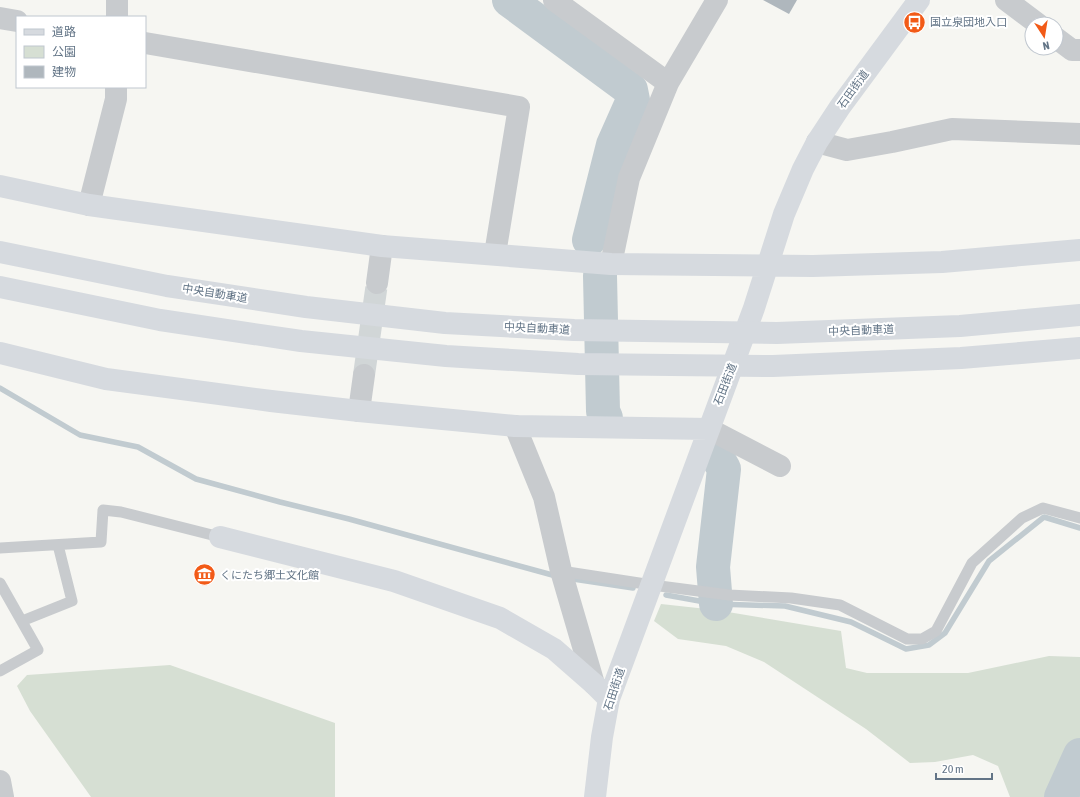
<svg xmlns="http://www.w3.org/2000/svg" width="1080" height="797" viewBox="0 0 1080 797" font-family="'Asap Condensed','Noto Sans JP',sans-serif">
<rect width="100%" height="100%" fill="#f6f6f2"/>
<path fill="#d6dfd3" d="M661,604L716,610L841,631L846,668L867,673H968L1049,656L1080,657V797H1010L998,766L973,755L935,762L910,763L866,729L764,662L726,646L678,639L654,621Z
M170,665L335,723V797H91L30,711L17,686L27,675Z"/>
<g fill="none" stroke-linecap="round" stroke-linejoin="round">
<path stroke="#c1cbd0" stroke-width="5.5" d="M0,388L80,435L138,447L196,479L280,502L349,519L556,576
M573,579L633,588
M666,595L716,604L785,606L851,622L906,649L929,645L945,633L989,561L1044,517L1080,528"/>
<path stroke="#c1cbd0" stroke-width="34" d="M509,0L631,90L633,100L613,145L589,240
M600,276L603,411L606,418
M716,455L724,469L713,567L716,604
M1061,797L1080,755"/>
</g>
<path fill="#afb7bd" d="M763,0H797L789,14Z"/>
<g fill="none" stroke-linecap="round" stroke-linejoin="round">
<path stroke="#d1d6d7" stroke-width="22" stroke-dasharray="22 11" stroke-linecap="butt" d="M364,375L377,283"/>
<path stroke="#c8cbce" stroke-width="11" d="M0,548L101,542L103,510L121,512L220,537
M561,571L652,585L729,595L791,598L840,605L907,639H922L936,631L972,563L1022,518L1043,508L1080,518
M0,583L38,650L0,671
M22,621L72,601L58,545"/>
<path stroke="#c8cbce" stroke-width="22" d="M554,0L668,83
M1006,0L1038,24
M117,17V0
M0,18L17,21
M1056,38L1072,50H1080
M145,43L519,107L495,254
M817,142L847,150L892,142L952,129L1080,134
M89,205L116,99V87
M611,264L629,178L668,83L717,0
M377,283L382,246
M359,411L364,375
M515,426L544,497L561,571L594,684
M709,429L780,466
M0,781L3,797"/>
<path stroke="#d6dadf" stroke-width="22" d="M0,186L89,205L382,246L611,264L813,266L942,262L1080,250
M0,353L106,379L271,401L359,411L515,426L709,429
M220,537L394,581L500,618L554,649L594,684L609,699
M595,797L602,737L609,699L754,308L784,214L803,169L817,142L840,107L919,0"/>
<path stroke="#d6dadf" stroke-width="22" d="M0,252L167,286L306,307L445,323L574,330L777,333L960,326L1080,315
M0,287L160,320L301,341L446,356L578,364L773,366L961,358L1080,348"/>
</g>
<defs>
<symbol id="bus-disc" viewBox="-11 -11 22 22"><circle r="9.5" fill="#f25a17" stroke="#fff"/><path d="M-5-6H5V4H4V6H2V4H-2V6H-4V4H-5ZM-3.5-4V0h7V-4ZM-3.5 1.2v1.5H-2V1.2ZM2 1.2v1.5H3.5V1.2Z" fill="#fff"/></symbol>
<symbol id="museum-disc" viewBox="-11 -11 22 22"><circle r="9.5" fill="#f25a17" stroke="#fff"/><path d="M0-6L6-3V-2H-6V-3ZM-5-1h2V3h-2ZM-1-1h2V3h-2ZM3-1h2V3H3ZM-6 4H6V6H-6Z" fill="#fff"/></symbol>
</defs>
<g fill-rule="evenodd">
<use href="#bus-disc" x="902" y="10" width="25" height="25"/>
<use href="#museum-disc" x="192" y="562" width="25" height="25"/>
</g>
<g text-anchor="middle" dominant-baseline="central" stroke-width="4" stroke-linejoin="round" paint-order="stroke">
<g font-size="11" fill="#627486" stroke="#fff" text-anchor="start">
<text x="930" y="22">国立泉団地入口</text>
<text x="220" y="575">くにたち郷土文化館</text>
</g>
<g font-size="11" fill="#627486" stroke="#fff">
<text transform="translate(853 89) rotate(-54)">石田街道</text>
<text transform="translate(215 293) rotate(9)">中央自動車道</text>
<text transform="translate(537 328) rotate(3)">中央自動車道</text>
<text transform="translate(861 330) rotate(-2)">中央自動車道</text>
<text transform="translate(725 384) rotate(-69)">石田街道</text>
<text transform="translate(614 689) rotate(-72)">石田街道</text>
</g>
</g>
<rect x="16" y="16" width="130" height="72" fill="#ffffff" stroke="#c0c7cf"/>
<rect x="24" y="29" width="20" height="6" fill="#d6dadf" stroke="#c0c7cf"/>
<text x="52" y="36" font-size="12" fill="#627486">道路</text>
<rect x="24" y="46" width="20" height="12" fill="#d6dfd3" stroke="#c0c7cf"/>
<text x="52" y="56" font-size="12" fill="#627486">公園</text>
<rect x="24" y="66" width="20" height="12" fill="#afb7bd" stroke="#c0c7cf"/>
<text x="52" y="76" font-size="12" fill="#627486">建物</text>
<g transform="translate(1044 36) rotate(168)"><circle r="19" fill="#ffffff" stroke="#c0c7cf"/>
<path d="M0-3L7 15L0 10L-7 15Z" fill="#f25a17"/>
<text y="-6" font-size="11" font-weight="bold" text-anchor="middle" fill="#627486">N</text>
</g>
<path d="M936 773v6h56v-6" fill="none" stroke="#627486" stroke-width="2"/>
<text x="942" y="773" font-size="12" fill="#627486" stroke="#ffffff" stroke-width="3" paint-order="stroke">20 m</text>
</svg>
